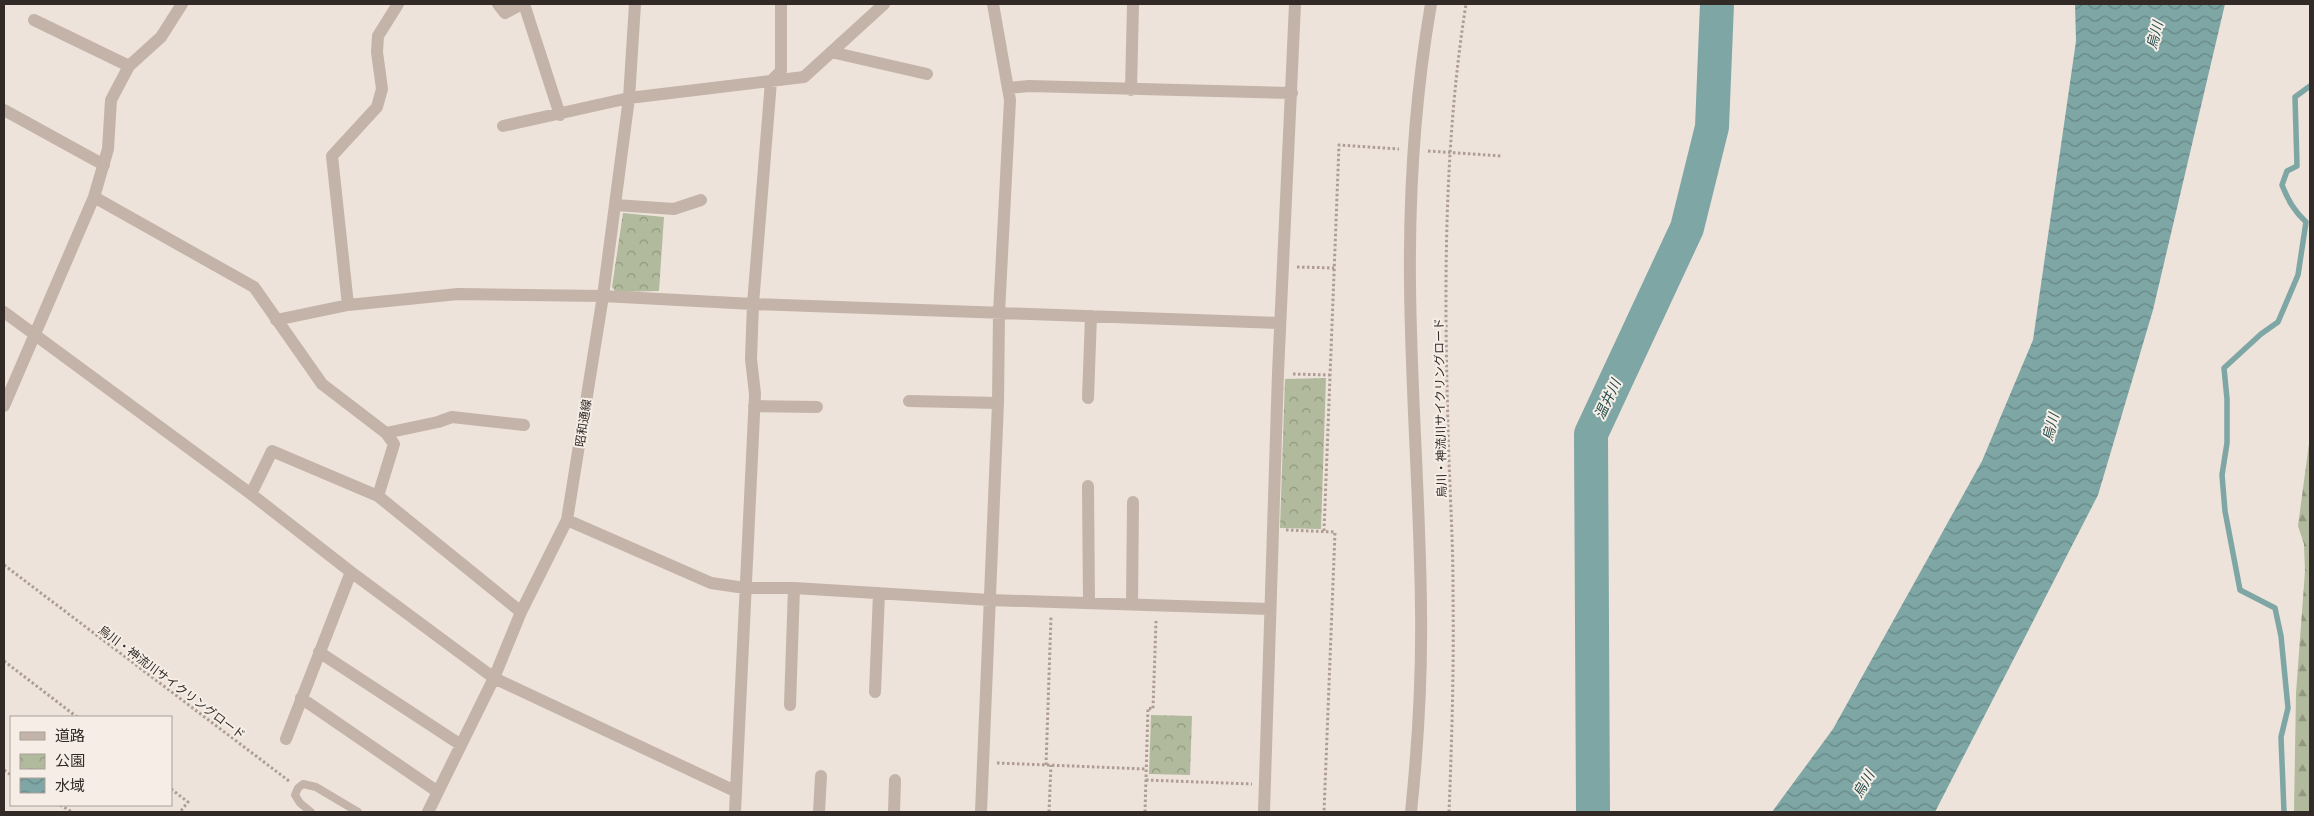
<svg xmlns="http://www.w3.org/2000/svg" width="2314" height="816" viewBox="0 0 2314 816" font-family="'Open Sans','Noto Sans JP',sans-serif">
<defs>
<pattern id="forest-firs" width="22" height="20" patternUnits="userSpaceOnUse" patternTransform="scale(1.25)"><rect width="22" height="20" fill="#b2ba9d"/><path d="M5 1l3.5 6h-7zM16 11l3.5 6h-7z" fill="#919780"/></pattern>
<pattern id="park-crowns" width="20" height="18" patternUnits="userSpaceOnUse" patternTransform="scale(1.25)"><rect width="20" height="18" fill="#b2ba9d"/><path d="M2 6a3 3 0 1 1 6 0M12 15a3 3 0 1 1 6 0" fill="none" stroke="#919780"/></pattern>
<pattern id="water-waves" width="16" height="10" patternUnits="userSpaceOnUse" patternTransform="scale(1.25)"><rect width="16" height="10" fill="#7da6a5"/><path d="M0 5q4-4 8 0t8 0" fill="none" stroke="#678786"/></pattern>
</defs>
<rect width="100%" height="100%" fill="#ede3da"/>
<path fill="url(#forest-firs)" d="M2310,436V812H2294L2296,693L2305,571L2304,544L2298,526Z"/>
<path fill="url(#park-crowns)" d="M623,213L664,217L659,291L616,292L612,287Z
M1326,378L1321,529L1280,528L1285,379Z
M1151,715L1192,716L1190,775L1149,774Z"/>
<path fill="url(#water-waves)" d="M2075,4H2225L2153,310L2098,495L1935,812H1772L1833,729L1982,461L2033,340L2076,41Z"/>
<g fill="none" stroke-linecap="round" stroke-linejoin="round">
<path stroke="#7da6a5" stroke-width="5.5" d="M2284,812L2281,737L2288,708L2281,636L2275,608L2240,590L2225,511L2222,475L2227,443V399L2224,368L2261,334L2278,322L2298,275L2306,222C2294,211 2288,200 2282,185L2287,171L2297,166L2295,97L2310,86"/>
<path stroke="#7da6a5" stroke-width="34" d="M1593,812L1591,434L1687,228L1712,127L1717,4"/>
<path stroke="#af9d93" stroke-width="3" stroke-dasharray="2.5 2.5" stroke-linecap="butt" d="M1428,151L1502,156
M1297,267L1334,268
M1293,374L1330,375
M1286,530L1335,532L1324,812
M1324,531L1339,145L1399,149
M4,565L289,781
M4,661L77,717
M997,763L1146,769
M1046,765L1051,617
M4,770L11,775
M1146,780L1252,784
M171,789L188,802L180,812
M60,805L72,812
M1049,812L1051,765
M1145,812L1148,708L1153,709L1156,621
M1449,812C1452,738 1454,663 1453,589C1453,534 1449,480 1448,426C1444,285 1444,143 1466,4"/>
<path stroke="#c4b3a8" stroke-width="8" d="M311,812L300,803L295,795L298,788L303,784L316,787L358,812"/>
<path stroke="#c4b3a8" stroke-width="12" d="M498,4L505,13L522,4
M524,4L560,115
M34,20L129,66
M831,52L927,74
M1008,88L1029,86L1292,93
M1131,90L1133,4
M4,110L104,165
M503,126L629,98L804,77L884,4
M94,197L254,287L322,384L386,433L394,444L378,496
M615,205L674,209L701,200
M348,305L332,156L377,107L382,89L377,52L378,36L398,4
M4,312L251,494L351,572L494,678L735,791
M276,320L348,305L458,294L603,296L753,304L1280,323
M1088,398L1091,316
M909,401L998,403
M4,406L94,197L108,149L111,100L129,66L161,37L182,4
M754,406L817,407
M386,433L438,422L452,417L524,425
M1088,486L1089,603
M251,494L272,451L378,496L521,612
M567,520L711,583L745,588H794L990,600L1270,609
M1132,604L1133,502
M319,652L461,745
M875,692L879,593
M301,698L438,792
M790,705L794,588
M286,739L351,572
M428,812L494,678L521,612L567,520L603,296L629,98L635,4
M735,812L755,394L751,359L753,304L771,81L781,71V4
M819,812L821,776
M894,812L895,780
M981,812L998,403L999,313L1010,100L993,4
M1264,812L1278,373L1295,4
M1411,812C1418,745 1422,677 1421,609C1420,501 1411,392 1410,284C1409,190 1415,96 1431,4"/>
</g>
<g text-anchor="middle" dominant-baseline="central" stroke-width="4" stroke-linejoin="round" paint-order="stroke">
<g font-size="12" fill="#322a27" stroke="#f6eee6">
<text transform="translate(1440 408) rotate(-91)">烏川・神流川サイクリングロード</text>
<text transform="translate(583 423) rotate(-81)">昭和通線</text>
<text transform="translate(172 682) rotate(37)">烏川・神流川サイクリングロード</text>
</g>
<g font-size="14" font-style="italic" fill="#234d4d" stroke="#f6eee6">
<text transform="translate(2154 35) rotate(-75)">烏川</text>
<text transform="translate(1607 399) rotate(-65)">温井川</text>
<text transform="translate(2050 427) rotate(-75)">烏川</text>
<text transform="translate(1863 784) rotate(-60)">烏川</text>
</g>
</g>
<rect width="2314" height="816" fill="none" stroke="#322a27" stroke-width="10"/>
<rect x="10" y="716" width="162" height="90" fill="#f6eee6" stroke="#a8a09a"/>
<rect x="20" y="732" width="25" height="8" fill="#c4b3a8" stroke="#a8a09a"/>
<text x="55" y="741" font-size="15" fill="#322a27">道路</text>
<rect x="20" y="754" width="25" height="15" fill="url(#park-crowns)" stroke="#a8a09a"/>
<text x="55" y="766" font-size="15" fill="#322a27">公園</text>
<rect x="20" y="778" width="25" height="15" fill="url(#water-waves)" stroke="#a8a09a"/>
<text x="55" y="791" font-size="15" fill="#322a27">水域</text>
</svg>
